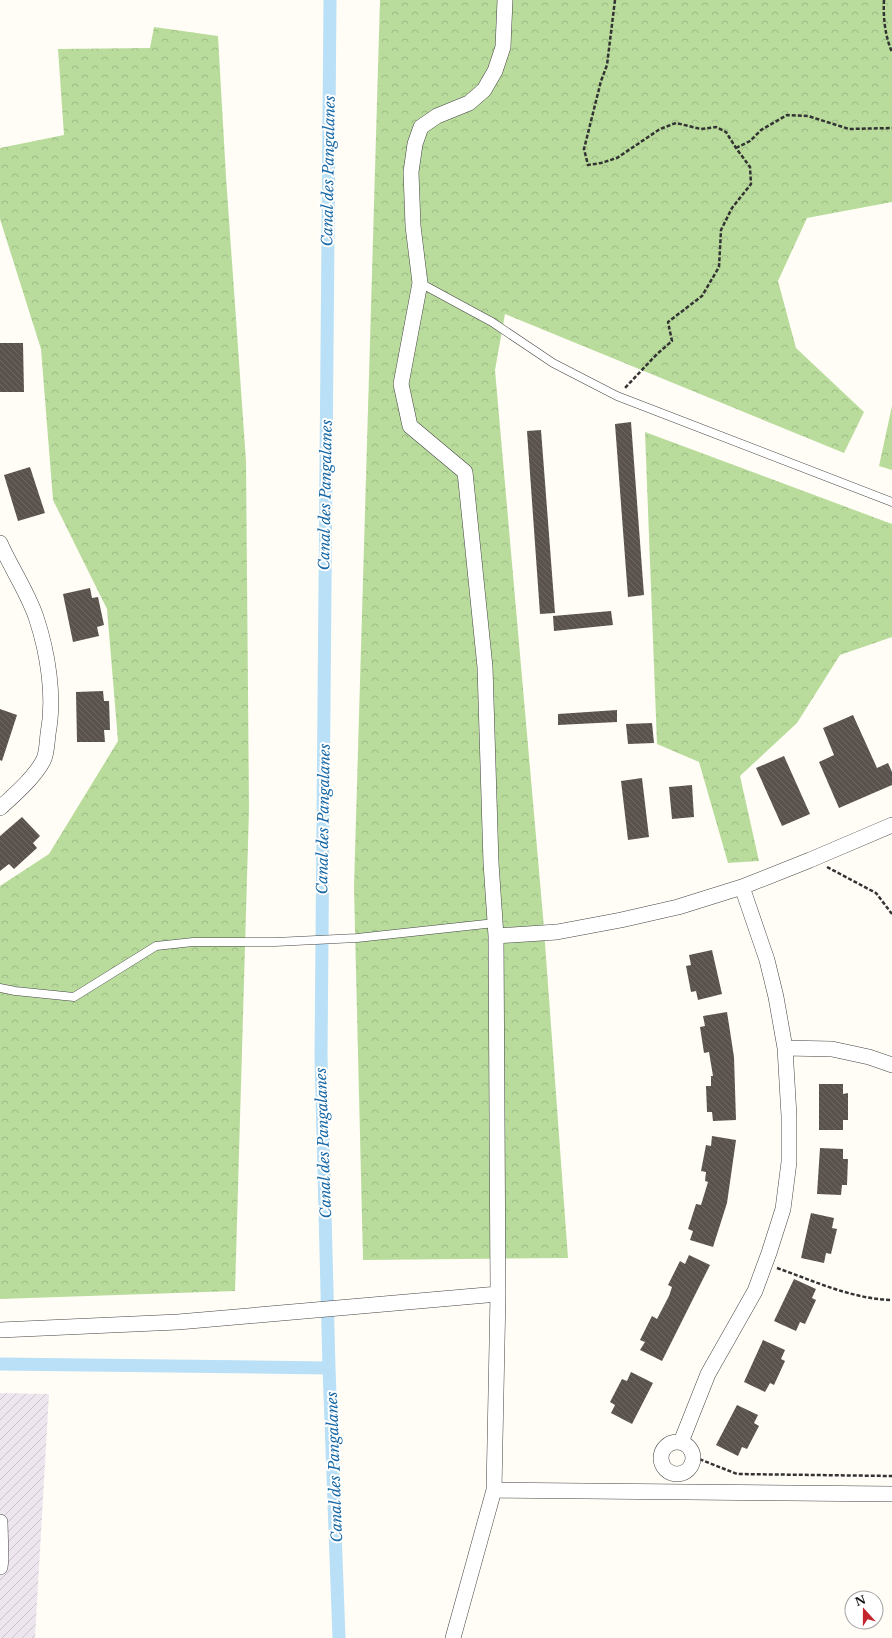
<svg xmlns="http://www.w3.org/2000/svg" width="892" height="1638" viewBox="0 0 892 1638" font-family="'Libre Baskerville',serif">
<defs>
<pattern id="industrial-furrows" width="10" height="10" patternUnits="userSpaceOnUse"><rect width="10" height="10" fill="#eee6ef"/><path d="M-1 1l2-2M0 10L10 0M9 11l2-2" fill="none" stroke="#cbc4cc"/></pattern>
<pattern id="forest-crowns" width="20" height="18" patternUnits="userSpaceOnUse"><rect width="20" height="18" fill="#b9dc9c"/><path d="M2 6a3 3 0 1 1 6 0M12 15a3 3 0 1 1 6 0" fill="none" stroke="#9ebc85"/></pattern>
<pattern id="building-back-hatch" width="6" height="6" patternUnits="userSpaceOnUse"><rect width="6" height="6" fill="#5a524d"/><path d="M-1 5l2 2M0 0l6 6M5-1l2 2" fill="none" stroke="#6d6662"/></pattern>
</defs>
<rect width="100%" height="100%" fill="#fffdf5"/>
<path fill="url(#industrial-furrows)" d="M0,1393L49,1394L35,1638H0Z"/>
<path fill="url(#forest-crowns)" d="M380,0H892V202L807,218L778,281L796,348L864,412L844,453L505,314L495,370L543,916L568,1258L363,1260L354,887Z
M154,27L218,36L226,177L246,461L249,809L235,1291L0,1299V886L49,854L118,741L107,609L53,500L41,349L0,219V148L64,135L58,49L150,48Z
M892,406V470L879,466Z
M645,432L892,524V637L840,655L797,723L740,776L759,861L728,863L699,762L657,744Z"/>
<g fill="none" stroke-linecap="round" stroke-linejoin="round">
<path stroke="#b9e0f7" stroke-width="13" d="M330,0L321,1056L329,1368L339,1638
M0,1364L329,1368"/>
</g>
<path fill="url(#building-back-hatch)" d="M0,343H23L24,392H0Z
M631,422L644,595L628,597L615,424Z
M541,430L555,613L540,614L527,431Z
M30,467L45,513L18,521L4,475Z
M90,588L92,598L98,597L104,625L97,627L99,636L73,642L63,594Z
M611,611L613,625L554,631L553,616Z
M103,691L104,701H109L110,730H104L105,742H77L76,692Z
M0,709L17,715L2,761L0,760Z
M617,710V722L558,725V714Z
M853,715L877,768L888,763L892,772V785L839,808L819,762L834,755L823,728Z
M652,723L654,743L628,744L626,724Z
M784,756L810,814L782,826L756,768Z
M642,778L649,837L628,840L621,781Z
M692,785L694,817L672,819L669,787Z
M22,817L40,836L33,843L37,848L14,869L9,864L0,871V836Z
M712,950L722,994L698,1000L696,991L691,992L686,966L691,965L689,955Z
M727,1012L734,1057L736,1120L713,1121L712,1112H707L706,1086H711V1076H713L709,1052L704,1053L700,1027L705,1026L703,1016Z
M819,1084H843V1094L848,1093V1120H843V1130H819Z
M712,1136L736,1140L727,1203L713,1247L690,1240L693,1231L688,1229L696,1204L701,1205L708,1182L705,1181L706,1172L701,1171L706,1145L711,1146Z
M820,1148L843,1149V1159H848L847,1185H842L841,1195L817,1194Z
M811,1213L834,1218L832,1228L837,1229L831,1254L826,1253L824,1263L801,1258Z
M689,1255L710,1265L662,1361L640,1350L645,1342L640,1340L652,1316L657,1319L669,1296L672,1287L668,1285L680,1261L685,1264Z
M794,1279L816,1289L812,1298L816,1300L805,1324L800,1322L796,1331L774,1321Z
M763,1340L785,1350L781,1359L785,1361L774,1385L770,1383L765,1392L744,1382Z
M631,1372L653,1383L632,1424L611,1413L615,1405L610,1402L622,1379L627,1381Z
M737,1405L758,1415L754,1423L759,1426L747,1449L742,1447L738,1456L716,1445Z"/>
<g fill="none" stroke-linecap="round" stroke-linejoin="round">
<defs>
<path id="service" d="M420,283L492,322L553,363L617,396L892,502
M0,988L15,991L74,997L156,946L193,942H275L357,938L495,923"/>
<path id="minor" d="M505,0L503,47L495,71L484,90L469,103L437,116L421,127L415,144L411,172L413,226L420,283L401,384L410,426L465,472L485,667L491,863L496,936L557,932L621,920L678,907L742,887L810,860L892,825
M0,543C11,568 27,591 36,617C48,653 55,697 48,734C47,742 47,754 43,761C34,778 14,795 0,808
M742,887L767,960L776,997L785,1048
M496,936L498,1294L494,1490L892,1494
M0,1330L178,1322L498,1294
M661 1458a16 16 0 1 1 32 0a16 16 0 1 1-32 0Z
M681,1442L708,1374L755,1291L769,1253L783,1209L789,1162V1116L785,1048L832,1049L869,1057L892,1065
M0,1522L1,1559L0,1567
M453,1638L494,1490"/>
</defs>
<use href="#service" stroke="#444" stroke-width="9"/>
<use href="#minor" stroke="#444" stroke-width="16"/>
<path stroke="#333" stroke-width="2.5" stroke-dasharray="4 2" stroke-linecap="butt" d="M615,0L607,65L601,81L584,149L588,165L601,163L617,158L660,129L676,123L701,129L716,127L726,132L736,148L750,167L751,184L732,208L721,230L719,267L702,296L668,322L672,341L657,354L624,389
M884,0C883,17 885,36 892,52
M736,148L750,141L761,130L787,115L808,116L849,129L892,128
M827,867L876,893L892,914
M777,1268C814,1281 852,1299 892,1300
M694,1457L737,1474L892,1476"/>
<use href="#service" stroke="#fff" stroke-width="8"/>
<use href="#minor" stroke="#fff" stroke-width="15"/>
</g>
<g text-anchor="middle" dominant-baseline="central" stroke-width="4" stroke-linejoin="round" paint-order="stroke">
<g font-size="15" font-style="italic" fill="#1768a6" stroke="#fff">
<text transform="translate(328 171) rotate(-89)">Canal des Pangalanes</text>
<text transform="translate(325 495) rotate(-89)">Canal des Pangalanes</text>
<text transform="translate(323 819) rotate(-89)">Canal des Pangalanes</text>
<text transform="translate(323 1143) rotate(-92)">Canal des Pangalanes</text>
<text transform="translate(334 1467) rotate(-92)">Canal des Pangalanes</text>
</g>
</g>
<g transform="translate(864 1610) rotate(339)"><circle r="19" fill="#ffffff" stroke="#a0a0a0"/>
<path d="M0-3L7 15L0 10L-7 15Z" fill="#c4262e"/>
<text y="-6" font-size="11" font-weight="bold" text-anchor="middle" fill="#111111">N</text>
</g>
</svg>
